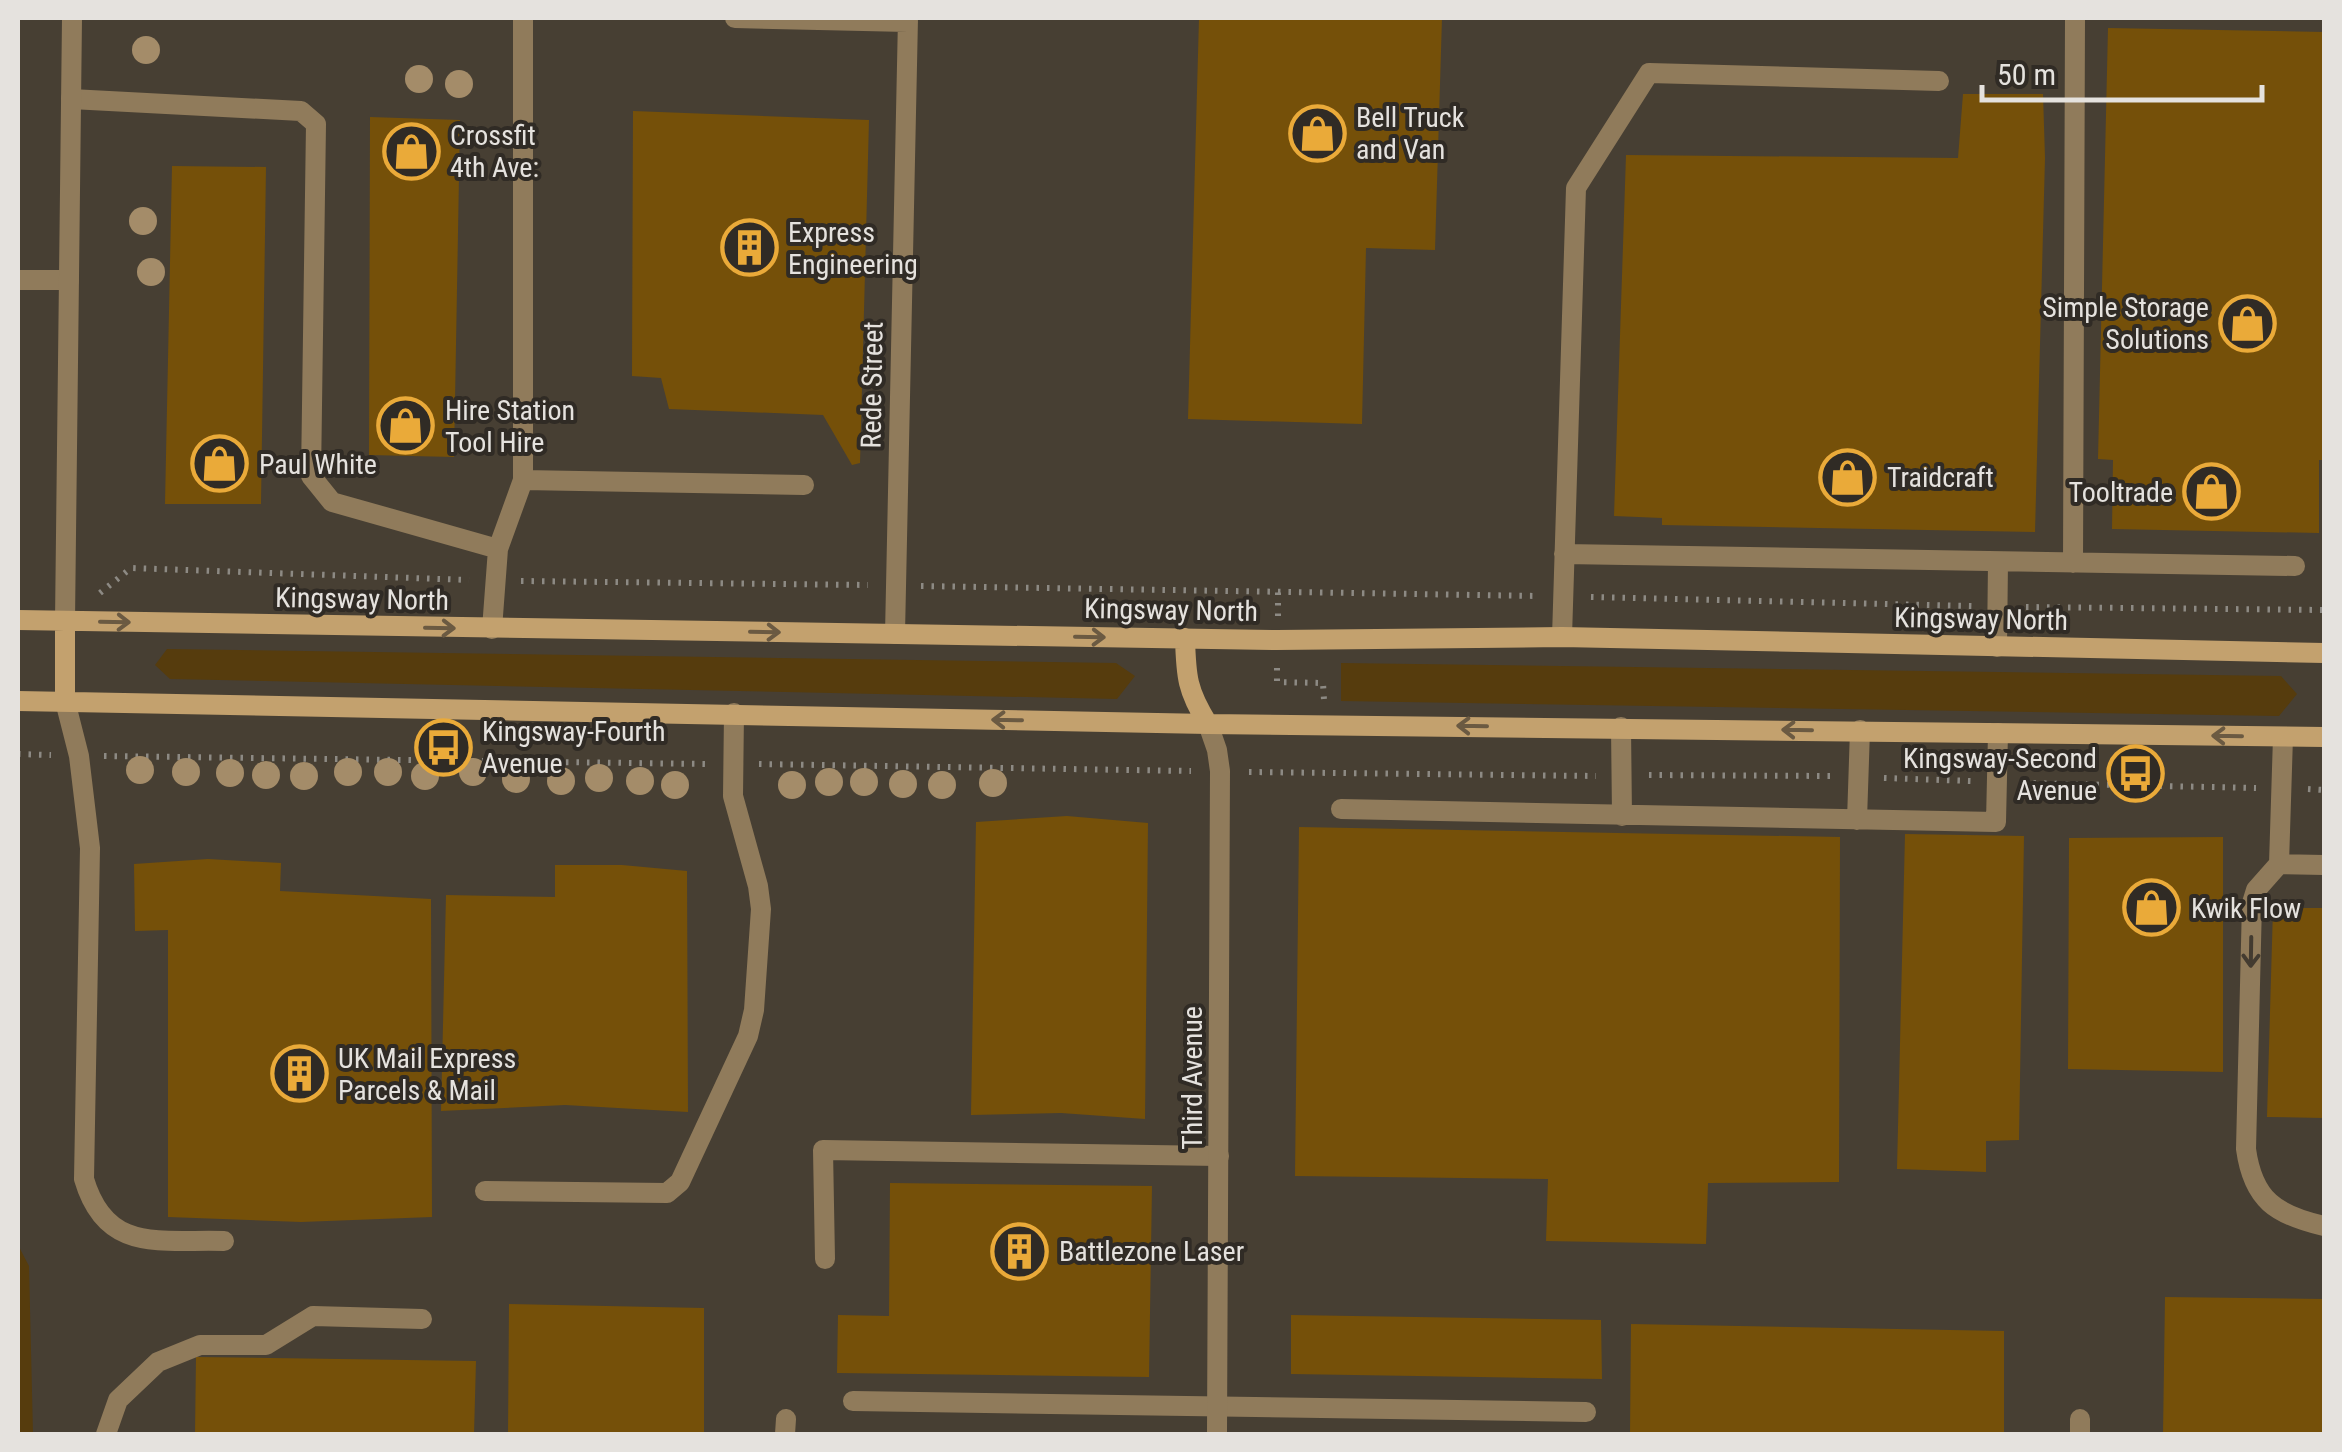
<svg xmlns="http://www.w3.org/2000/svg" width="2342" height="1452" viewBox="0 0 2342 1452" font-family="'Roboto Condensed',sans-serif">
<rect width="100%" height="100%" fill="#3a362f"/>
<path fill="#473f33" d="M18,18H2324V1434H18Z"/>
<path fill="#563c0d" d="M167,649L1116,663L1135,676L1117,699L170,679L155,665Z
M1341,663L2281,676L2297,694L2279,716L1341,701Z
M18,1245L29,1266L33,1434H18Z"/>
<path fill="#755009" d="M1199,18H1442L1435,250L1366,248L1362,424L1188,419Z
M2108,28L2324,32V460H2319V533L2112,529L2113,460L2098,459Z
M1963,94H2043L2045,158L2035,532L1662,525V518L1614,516L1626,155L1958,158Z
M633,111L869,120L860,463L852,465L823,415L669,409L661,378L632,376Z
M370,117L460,120L454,457L369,455Z
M172,166L266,167L261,504H165Z
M1067,816L1148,823L1145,1119L1061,1113L971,1115L976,822Z
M1299,827L1840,837L1839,1182L1708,1183L1706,1244L1546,1241L1548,1179L1295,1176Z
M1905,834L2024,836L2019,1140L1986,1141V1172L1897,1169Z
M2223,837V1072L2068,1069L2069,838Z
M208,859L281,863L280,891L431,899L432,1217L301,1222L168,1217V930L135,931L134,864Z
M555,865H622L687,871L688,1112L565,1105L441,1111L446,895L555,897Z
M2273,908H2324V1118L2267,1117Z
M890,1183L1152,1186L1149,1377L837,1373L838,1315L889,1316Z
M2165,1297L2324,1299V1434H2163Z
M509,1304L704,1308V1434H508Z
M1291,1315L1601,1320L1602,1379L1291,1374Z
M1631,1324L2004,1331V1434H1630Z
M196,1357L476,1361L474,1434H195Z"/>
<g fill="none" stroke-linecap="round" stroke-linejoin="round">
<path stroke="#8d8a84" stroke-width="6" stroke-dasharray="2.5 8" stroke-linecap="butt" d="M521,581L868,585
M921,586L1538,596
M100,593L131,568L469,580
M1591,597L1973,606
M2026,607L2324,610
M1278,616V592
M1277,668V682L1323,683L1324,700
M18,754L51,755
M104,756L706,764
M759,764L1191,771
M1249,772L1596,776
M1649,775L1831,776
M1884,778L1971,781
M2023,783L2256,788
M2308,789L2324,790"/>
<path stroke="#907b5b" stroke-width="20" d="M735,18L908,22
M71,99L301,111L316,124L311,476L332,502L498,549
M18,280H69
M523,480L804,485
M1564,554L2295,566
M2073,563L2075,18
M492,629L498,549L523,480V18
M895,634L908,18
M1562,637L1576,188L1649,73L1939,81
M1997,647L1998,562
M65,701L79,756L90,848L84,1179C106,1254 160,1239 224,1241
M1621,727L1622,816
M2283,737L2279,864L2324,865
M1341,809L1996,822L1998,733
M1857,820L1860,730
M2279,864L2256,890L2252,903L2246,1149C2253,1200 2276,1215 2324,1226
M485,1191L667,1193L680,1182L748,1036L754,1010L761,909L758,886L733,796L734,713
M825,1259L823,1150L1219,1156
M853,1401L1586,1412
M106,1434L118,1400L158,1362L200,1345H266L313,1316L422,1319
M785,1434L786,1419
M2080,1434V1419"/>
<path stroke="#907b5b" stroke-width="20" d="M65,621L72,18
M1208,724L1217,750L1220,771L1217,1434"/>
<path stroke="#c3a16e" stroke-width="20" d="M18,620L1277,640L1562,637L2324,653
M1185,638C1186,676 1187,691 1208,724
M18,701L1208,724L2324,737
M65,701V621"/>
</g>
<g fill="#a48c69">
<circle cx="146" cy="50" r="14"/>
<circle cx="419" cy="79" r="14"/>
<circle cx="459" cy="84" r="14"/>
<circle cx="143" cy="221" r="14"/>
<circle cx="151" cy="272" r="14"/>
<circle cx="140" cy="770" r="14"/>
<circle cx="186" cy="772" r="14"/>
<circle cx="348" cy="772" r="14"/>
<circle cx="388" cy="772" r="14"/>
<circle cx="473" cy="772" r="14"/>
<circle cx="230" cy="773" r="14"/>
<circle cx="266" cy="775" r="14"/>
<circle cx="304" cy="776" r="14"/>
<circle cx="425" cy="776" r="14"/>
<circle cx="599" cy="778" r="14"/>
<circle cx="516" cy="779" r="14"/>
<circle cx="561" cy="781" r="14"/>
<circle cx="640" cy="781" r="14"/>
<circle cx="829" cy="782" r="14"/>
<circle cx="864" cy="782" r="14"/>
<circle cx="993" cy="783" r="14"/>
<circle cx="903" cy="784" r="14"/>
<circle cx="675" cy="785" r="14"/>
<circle cx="792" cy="785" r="14"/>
<circle cx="942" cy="785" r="14"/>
</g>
<defs><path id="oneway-shaft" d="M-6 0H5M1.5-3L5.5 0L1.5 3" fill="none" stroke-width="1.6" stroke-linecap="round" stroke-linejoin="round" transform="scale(2.5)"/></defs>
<g stroke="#6b5a42">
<use href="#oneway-shaft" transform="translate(115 622) rotate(1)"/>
<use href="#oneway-shaft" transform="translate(440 628) rotate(1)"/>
<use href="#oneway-shaft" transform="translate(765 632) rotate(1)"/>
<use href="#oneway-shaft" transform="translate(1090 637) rotate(1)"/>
<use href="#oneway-shaft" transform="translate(1007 720) rotate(-179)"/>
<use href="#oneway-shaft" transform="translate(1472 726) rotate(-179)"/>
<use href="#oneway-shaft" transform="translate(1797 730) rotate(-179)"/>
<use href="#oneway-shaft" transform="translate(2227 736) rotate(-179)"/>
</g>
<use stroke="#433b30" href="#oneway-shaft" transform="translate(2251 952) rotate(91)"/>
<defs>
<symbol id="shop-ring" viewBox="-11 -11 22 22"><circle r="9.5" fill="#302b25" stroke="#eaaa39" stroke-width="1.5"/><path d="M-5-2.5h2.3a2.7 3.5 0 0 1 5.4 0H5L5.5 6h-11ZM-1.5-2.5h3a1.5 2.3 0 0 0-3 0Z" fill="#eaaa39"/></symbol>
<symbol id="building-ring" viewBox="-11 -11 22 22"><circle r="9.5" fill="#302b25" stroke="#eaaa39" stroke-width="1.5"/><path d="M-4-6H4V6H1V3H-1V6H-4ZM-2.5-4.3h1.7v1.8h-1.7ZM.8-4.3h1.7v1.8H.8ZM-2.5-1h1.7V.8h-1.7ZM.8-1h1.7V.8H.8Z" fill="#eaaa39"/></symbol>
<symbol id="bus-ring" viewBox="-11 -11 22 22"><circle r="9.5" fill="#302b25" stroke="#eaaa39" stroke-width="1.5"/><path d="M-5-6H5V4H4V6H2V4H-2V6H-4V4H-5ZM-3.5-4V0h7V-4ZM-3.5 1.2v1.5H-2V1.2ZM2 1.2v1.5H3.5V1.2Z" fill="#eaaa39"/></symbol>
</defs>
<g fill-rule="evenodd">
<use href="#shop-ring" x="1286" y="102" width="63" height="63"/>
<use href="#shop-ring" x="380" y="120" width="63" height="63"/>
<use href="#building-ring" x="718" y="216" width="63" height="63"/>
<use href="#shop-ring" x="2216" y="292" width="63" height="63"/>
<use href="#shop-ring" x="374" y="394" width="63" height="63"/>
<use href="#shop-ring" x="188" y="432" width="63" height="63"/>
<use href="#shop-ring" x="1816" y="446" width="63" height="63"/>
<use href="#shop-ring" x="2180" y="460" width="63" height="63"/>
<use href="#bus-ring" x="412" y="716" width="63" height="63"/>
<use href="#bus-ring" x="2104" y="742" width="63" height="63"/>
<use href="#shop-ring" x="2120" y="876" width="63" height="63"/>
<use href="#building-ring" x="268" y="1042" width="63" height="63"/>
<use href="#building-ring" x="988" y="1220" width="63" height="63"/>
</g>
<g text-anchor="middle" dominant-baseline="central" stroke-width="8" stroke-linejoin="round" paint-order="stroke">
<g font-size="28" fill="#e5e2de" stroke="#302b25" text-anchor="start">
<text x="1356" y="117">Bell Truck<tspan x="1356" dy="32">and Van</tspan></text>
<text x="450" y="135">Crossfit<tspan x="450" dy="32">4th Ave:</tspan></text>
<text x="788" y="232">Express<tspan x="788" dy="32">Engineering</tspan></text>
<text x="2209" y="307" text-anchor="end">Simple Storage<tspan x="2209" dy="32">Solutions</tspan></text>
<text x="445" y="410">Hire Station<tspan x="445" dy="32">Tool Hire</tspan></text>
<text x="259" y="464">Paul White</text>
<text x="1887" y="477">Traidcraft</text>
<text x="2173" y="492" text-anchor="end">Tooltrade</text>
<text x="482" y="731">Kingsway-Fourth<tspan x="482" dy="32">Avenue</tspan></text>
<text x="2097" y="758" text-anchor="end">Kingsway-Second<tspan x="2097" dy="32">Avenue</tspan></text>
<text x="2191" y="908">Kwik Flow</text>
<text x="338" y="1058">UK Mail Express<tspan x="338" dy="32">Parcels &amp; Mail</tspan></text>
<text x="1059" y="1251">Battlezone Laser</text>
</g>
<g font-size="28" fill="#e5e2de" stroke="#302b25">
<text transform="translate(872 385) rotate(-89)">Rede Street</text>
<text transform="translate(362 599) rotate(1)">Kingsway North</text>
<text transform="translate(1171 610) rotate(1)">Kingsway North</text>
<text transform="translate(1981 619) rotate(1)">Kingsway North</text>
<text transform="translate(1192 1078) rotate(-90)">Third Avenue</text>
</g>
</g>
<rect width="2342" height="1452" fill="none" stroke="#e5e2de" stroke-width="40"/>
<path d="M1982 85v15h280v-15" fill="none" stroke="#e5e2de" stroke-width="5"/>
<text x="1997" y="85" font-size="30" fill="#e5e2de" stroke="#302b25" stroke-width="8" paint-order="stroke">50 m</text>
</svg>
